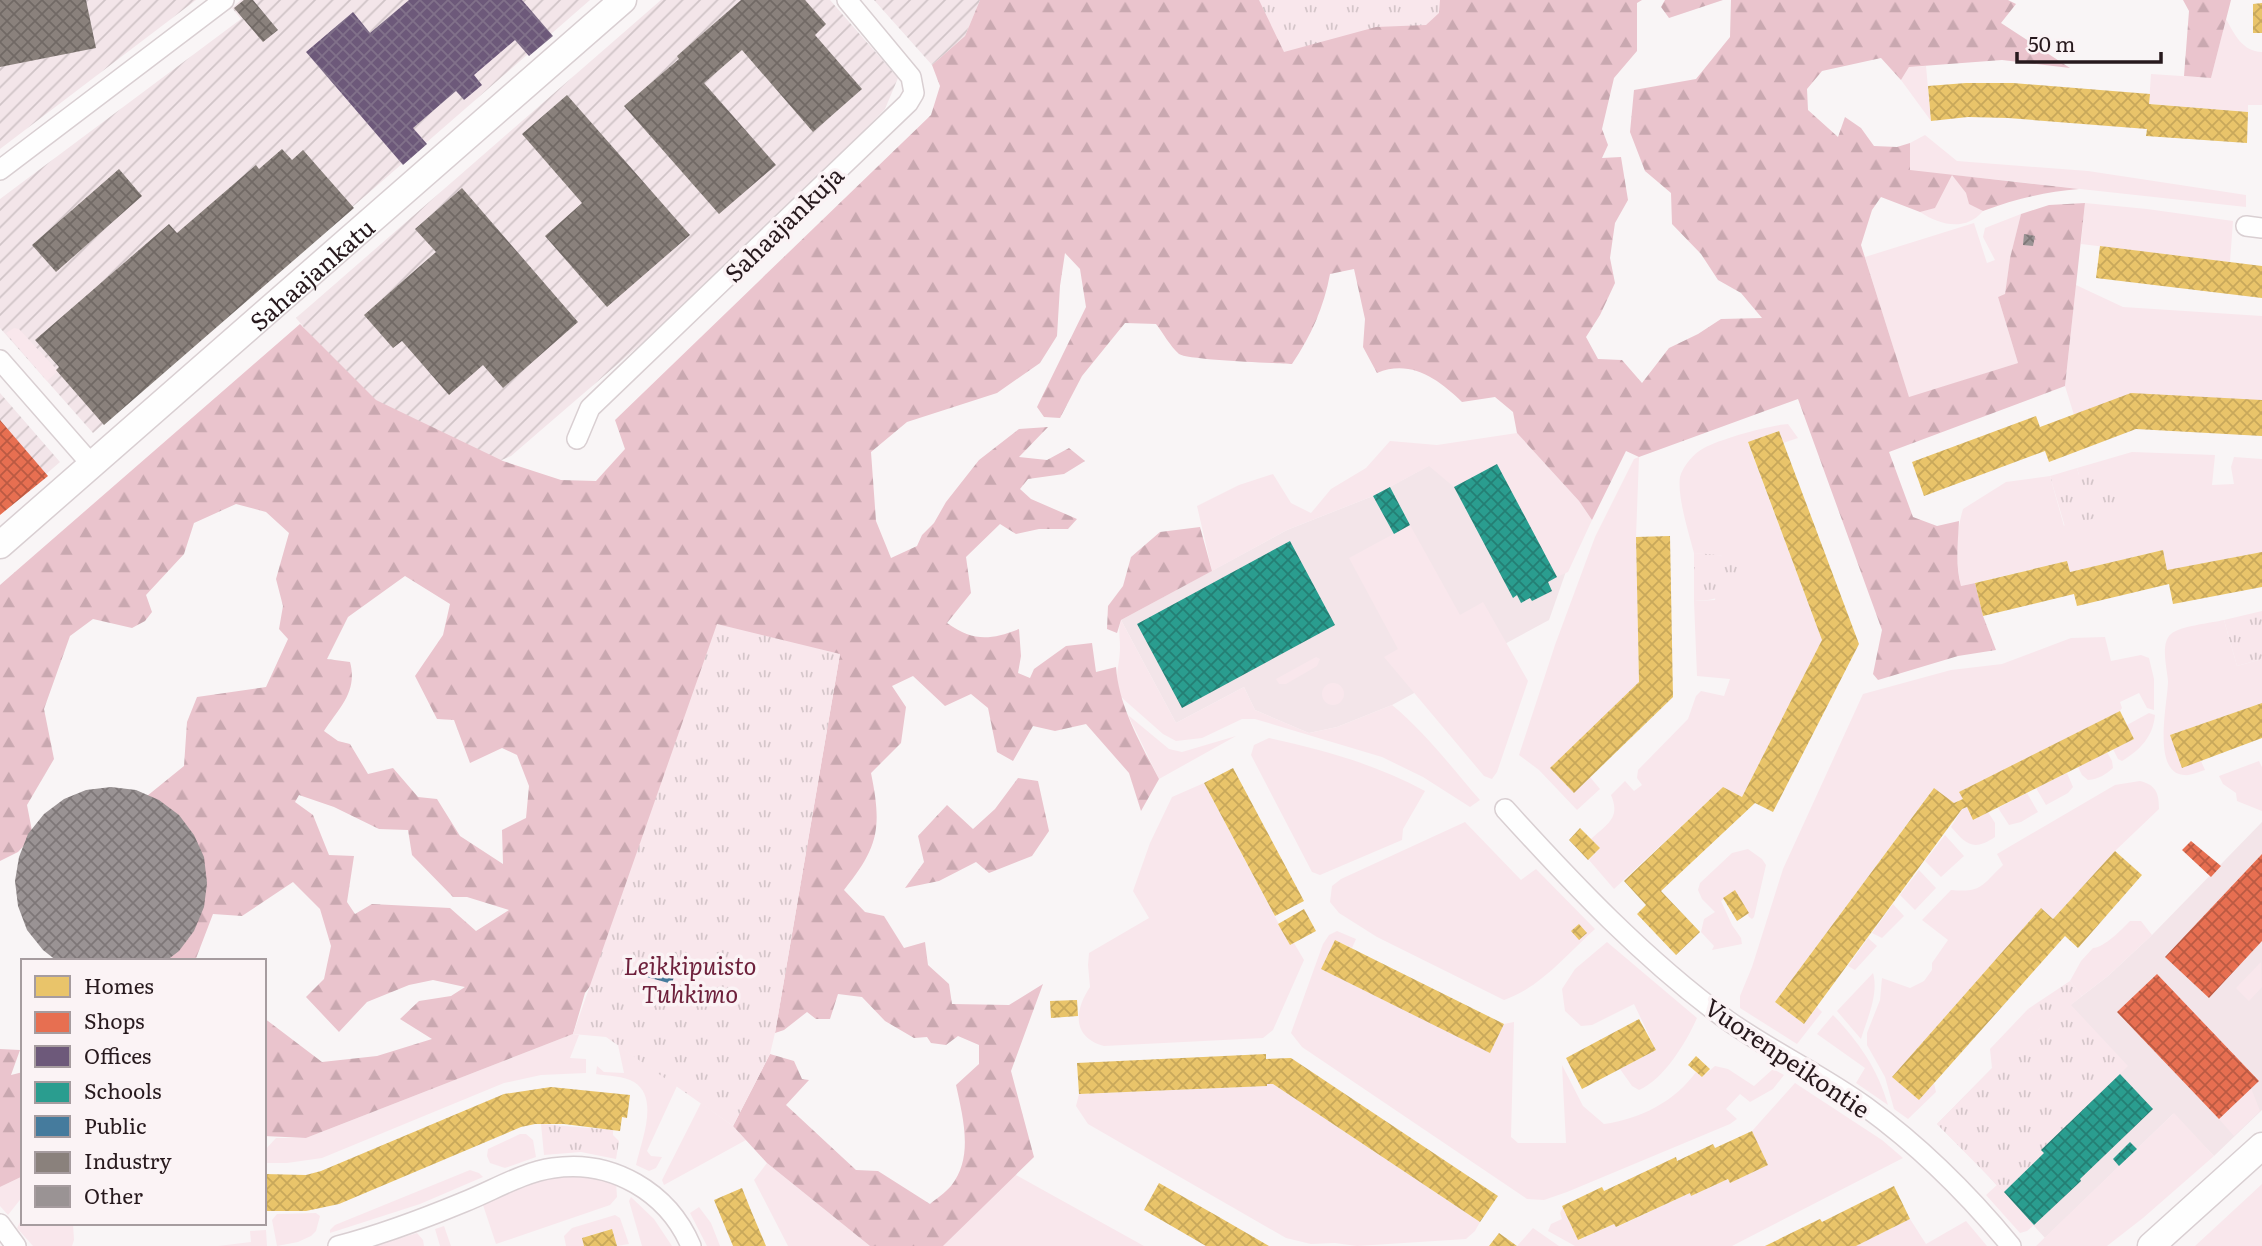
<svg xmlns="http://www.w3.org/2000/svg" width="2262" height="1246" viewBox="0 0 2262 1246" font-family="Literata,serif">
<defs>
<pattern id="industrial-furrows" width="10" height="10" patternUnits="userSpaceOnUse" patternTransform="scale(1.75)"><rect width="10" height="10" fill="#f3e5e9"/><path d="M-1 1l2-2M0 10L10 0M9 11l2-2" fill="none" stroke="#d0c4c7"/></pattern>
<pattern id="forest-firs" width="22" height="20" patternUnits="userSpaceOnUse" patternTransform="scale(1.75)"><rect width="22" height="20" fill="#eac4cd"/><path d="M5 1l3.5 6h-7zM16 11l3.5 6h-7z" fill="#c9a8b0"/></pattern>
<pattern id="park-tufts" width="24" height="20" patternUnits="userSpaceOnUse" patternTransform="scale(1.75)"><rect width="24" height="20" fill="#f9e7ec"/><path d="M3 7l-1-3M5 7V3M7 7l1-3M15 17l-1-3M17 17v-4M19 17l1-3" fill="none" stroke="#d5c6ca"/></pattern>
<pattern id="homes-cross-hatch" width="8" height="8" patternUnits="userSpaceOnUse" patternTransform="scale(1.75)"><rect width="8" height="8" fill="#e9c46a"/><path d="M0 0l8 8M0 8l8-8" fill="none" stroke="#c8a85b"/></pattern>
<pattern id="shops-cross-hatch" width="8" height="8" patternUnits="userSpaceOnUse" patternTransform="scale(1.75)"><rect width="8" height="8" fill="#e76f51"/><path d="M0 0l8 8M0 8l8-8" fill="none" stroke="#bb5a43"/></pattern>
<pattern id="offices-cross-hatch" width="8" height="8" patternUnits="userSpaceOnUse" patternTransform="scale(1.75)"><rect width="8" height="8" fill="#6d597a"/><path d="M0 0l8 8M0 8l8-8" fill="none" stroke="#81718a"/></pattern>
<pattern id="schools-cross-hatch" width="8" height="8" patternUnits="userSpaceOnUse" patternTransform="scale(1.75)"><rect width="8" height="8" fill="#2a9d8f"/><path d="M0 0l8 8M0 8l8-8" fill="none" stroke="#247f74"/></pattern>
<pattern id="public-cross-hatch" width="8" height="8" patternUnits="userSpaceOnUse" patternTransform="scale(1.75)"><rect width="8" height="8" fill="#457b9d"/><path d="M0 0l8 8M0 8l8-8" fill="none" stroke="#3a647f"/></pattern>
<pattern id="industry-cross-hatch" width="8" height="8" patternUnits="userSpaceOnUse" patternTransform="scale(1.75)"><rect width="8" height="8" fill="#8a817c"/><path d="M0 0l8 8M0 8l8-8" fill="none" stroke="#716965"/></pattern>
<pattern id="building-cross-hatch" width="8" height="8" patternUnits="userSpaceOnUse" patternTransform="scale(1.75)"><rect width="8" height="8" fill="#9a9394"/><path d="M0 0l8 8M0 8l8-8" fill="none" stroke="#7e7778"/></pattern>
</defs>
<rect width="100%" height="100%" fill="#f9f5f6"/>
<path fill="#f3e5e9" d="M1443,458L1577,540L1549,620L1392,705L1337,727L1309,733L1255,710L1244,687L1176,723L1121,620L1287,530L1373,496Z
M2262,822V1110L2214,1156L2173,1114L2045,1238L1979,1166L1937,1124L2003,1057L2108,976L2152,935Z"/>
<path fill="url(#industrial-furrows)" d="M0,0H196L0,149Z
M241,0H590L93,433L0,328V199L241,19L232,8Z
M661,0H830L898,78L885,109L736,262L511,456L471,473L376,412L296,318Z
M874,0H980L965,36L932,65Z
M0,393L60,462L0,514Z"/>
<path fill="#f9e7ec" d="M2226,19C2235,35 2242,51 2262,52V105H2248V112L2149,104L2151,74L2211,78Z
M1926,66L1931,121L1901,80L1909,67Z
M1925,135L1957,161L2088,171L2246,195V207L1953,175L1966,193L1969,203L1983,211C1965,232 1940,225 1920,212L1936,207L1910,170V143Z
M2085,203L2147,209L2233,221L2230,262L2081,244Z
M2021,214L2010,258L2005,295L1998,297L2018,363L1909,398L1865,257L1974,223L1987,263L1995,260L1983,237L1985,228Z
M2076,285L2123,307L2262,316V400L2074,415L2065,386Z
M14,328L19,329L58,371L47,381L6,333Z
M1788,424L1798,438L1783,443L1778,431L1748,443L1822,640L1742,797L1723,787L1614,889L1589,860L1600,848L1591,839C1607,824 1621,818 1611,795L1625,781L1634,791L1642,785L1637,778L1638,770L1688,719L1696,696L1701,691L1724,696L1730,679L1697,676L1694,601L1715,600L1722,556L1694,553C1689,534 1677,496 1680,477C1683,466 1694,453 1704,448C1720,439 1770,425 1788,424Z
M1517,433L1579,501L1592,520L1568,572L1557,577L1497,465L1454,487L1429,466L1373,496L1287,530L1212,571L1197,506L1239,485L1273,474L1291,503L1311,513L1331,489L1366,468L1390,441L1437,445Z
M2132,452L2215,455L2212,485L2234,484L2231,467L2234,457L2262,459V552L2167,570L2162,550L2070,572L2067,561L1961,586C1955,562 1956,532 1963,509L2006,482L2050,476L2064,526L2102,483L2079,475L2077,468Z
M1639,457L1636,537L1639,682L1590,777L1600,789L1577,810L1539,770L1519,755L1555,645L1595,537L1634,459Z
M1410,525L1460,615L1483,602L1528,681L1497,772L1492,779L1484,776L1384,657L1398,649L1349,558Z
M1121,620L1176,723L1244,687L1255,710L1309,733L1337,727L1392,705C1425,732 1452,768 1480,800L1470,807L1423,777L1382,757L1255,719H1242L1202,738L1176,741L1163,734L1121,697C1113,675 1120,667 1120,647C1120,637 1118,631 1121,620Z
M2224,620L2237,666L2262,659V703L2170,735L2201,761L2205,770C2198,772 2190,776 2184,775C2151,773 2168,702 2168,681C2167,668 2160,643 2171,634C2180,626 2211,623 2224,620Z
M2105,637L2111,661L2141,655L2149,658L2154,679V710L2147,708L2139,693L2120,702L2122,708L2120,711L1960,792L1963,799L1954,803L1933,789L1775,1002L1804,1024L1817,1007L1822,1012L1797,1044L1740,1008V996L1752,967L1783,869L1863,694L1951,670L2002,664L2071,638Z
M1316,657L1320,659L1317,666L1286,684H1279L1276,679Z
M1322 694a11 11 0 1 1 22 0a11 11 0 1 1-22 0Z
M2149,713L2155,715C2153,737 2140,750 2122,761L2118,759L2113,749L2134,739L2127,725Z
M1128,715L1169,749L1182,752L1236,736L1159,779Z
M1269,738C1324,750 1375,764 1425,791L1403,829L1402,840L1320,875L1312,872L1251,755L1254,745Z
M2107,752L2112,761L2113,768C2105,775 2099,779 2088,780L2082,775L2078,767Z
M2259,761L2262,767V811L2237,801L2236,793L2223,784L2219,776Z
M2067,773L2073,787L2068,793L2046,805L2036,788Z
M2140,781C2156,785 2159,793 2159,809L2115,851L2053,919L2041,908L1892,1077L1919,1100L1934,1083L1936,1092L1908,1119L1894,1109L1885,1077L1867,1045V1033L1880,1000L1882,978L1910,988L1924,981L1932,970V963L1948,940L1922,920L1951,890C1982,893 1982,885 2003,865L1997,854L2115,785Z
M1204,783L1290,945L1294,943L1304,960L1273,1030L1263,1038L1104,1046C1072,1037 1074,1011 1090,987L1088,965L1089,953L1149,918L1133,891L1150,843L1172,797Z
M2027,793L2038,812L2021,822L2009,825L1998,808Z
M1967,807L1974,820L1988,812L1995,823V837C1973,852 1966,844 1951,827L1962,809Z
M1465,822L1521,880L1536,869L1595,929C1567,954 1540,988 1504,1000L1377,937L1339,913L1330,902L1332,886L1341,879Z
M1945,835L1964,856L1941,877L1925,861Z
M1748,849L1762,859L1766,865L1754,917L1752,919L1749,917L1735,891L1721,901L1732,925L1741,938L1742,944L1712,950L1714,946L1701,932L1704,919L1715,912L1702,899L1698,890L1700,883L1732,853Z
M1919,870L1936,888L1915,910L1900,895Z
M1893,904L1904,916L1882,938L1872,933Z
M2130,921H2141L2152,935L2108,976L2082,996L2070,981L2081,961L2093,948C2105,947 2121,930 2130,921Z
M1337,931L1356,939L1352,948L1335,940L1321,969L1489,1052L1504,1024L1514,1022L1511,1137L1518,1143H1566L1562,1065L1583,1106L1604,1124C1641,1119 1675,1101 1696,1072L1702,1077L1715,1066L1728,1069L1754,1086L1773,1069L1784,1075L1773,1089L1750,1102L1740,1094L1726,1109L1737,1119L1730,1124L1567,1192L1544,1200L1527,1199L1302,1047L1291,1033L1323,944L1329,935Z
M1868,938L1877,946L1855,970L1848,966Z
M1607,942L1697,1018C1686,1043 1664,1079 1639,1090L1632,1086L1620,1069L1656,1050L1634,1004L1592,1025L1581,1026L1565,1011L1562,989L1575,969Z
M2261,962L2262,987L2249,1001L2236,988Z
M1873,973C1879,994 1867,1019 1861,1039L1837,1011Z
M2028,1009L2043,1026L1992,1068L1990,1049Z
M1833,1015C1858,1041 1878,1069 1888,1105L1856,1083L1865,1068L1817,1034Z
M573,1034L579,1035L570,1058L586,1059V1073L541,1075L504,1083L322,1158L287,1163H264V1151L276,1138H306Z
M618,1045L677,1086L647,1151L651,1156L662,1157L656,1168L649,1171L636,1165C641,1142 660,1098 634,1082C624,1076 608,1076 596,1074L597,1066L604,1072L624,1073Z
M1795,1083L1882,1140L1903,1158L1732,1246H1575L1548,1231L1551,1224L1562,1219L1560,1213L1563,1207L1579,1240L1614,1224L1617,1227L1690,1193L1691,1196L1728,1179L1730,1183L1767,1165L1752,1131Z
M1267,1084H1273L1480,1222L1475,1231L1466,1239L1357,1246L1335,1243L1311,1244L1286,1238L1088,1124L1076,1106L1079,1094L1267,1086Z
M2251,1088L2260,1111L2234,1136L2219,1119Z
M701,1103L733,1126L746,1140L664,1185L662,1180Z
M2174,1113L2214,1156L2143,1218L2107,1246H2036Z
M520,1134H526L533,1140L536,1157L505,1168L490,1163L487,1156L488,1149Z
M767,1163L870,1246H788L754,1180Z
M470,1170L479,1173L483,1177L420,1204L330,1233V1230L335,1225Z
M1014,1174L1144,1246H943Z
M551,1175H579L616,1182L617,1197L610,1205L496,1244L482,1202Z
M23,1176V1196L8,1215L0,1206V1187Z
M2262,1184V1246H2195Z
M1997,1185L2034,1225L2027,1231L2020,1233L1986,1195Z
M631,1197L654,1219L672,1246H642L629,1201Z
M699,1207L711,1223L720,1246H707L690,1213Z
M316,1213L320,1216L316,1231L311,1236L298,1242L277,1246L272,1220L277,1214Z
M615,1215L620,1218L629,1244L617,1246L611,1229L582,1238L584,1246H566L564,1236L572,1228Z
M23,1216V1223L73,1224L74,1240L72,1246H33L17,1228Z
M1910,1219L1926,1244L1966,1221L1987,1246H1856Z
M444,1226L451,1246H440L435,1229Z
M1533,1228L1559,1246H1517Z
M266,1230L267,1246H218L251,1242L250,1231Z
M417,1233L423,1240L424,1246H374Z"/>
<path fill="url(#forest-firs)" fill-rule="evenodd" d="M980,0H1642L1637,3V51L1614,78L1602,129L1608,145L1602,158L1621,157L1628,200L1615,223L1610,258L1615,283L1600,315L1586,337L1598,359L1622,360L1642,383L1669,348L1698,334L1721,319L1762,318L1741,293L1718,280L1701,254L1672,224L1671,193L1645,171L1630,132L1634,90L1696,79L1730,37L1731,0H2008L2016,4L2001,23L2070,68L2002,60L1909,67L1901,80L1881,58L1822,71L1807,89L1808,110L1838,137L1845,117L1861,128L1874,146L1897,147L1910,143V170L2079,189C2045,192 2015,199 1983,211L1969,204L1966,193L1952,175L1935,208L1920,212L1881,197L1872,210L1861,245L1909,397L2018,363L1998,297L2005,294L2010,258L2021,214L2049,205L2085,203L2065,386L1889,452L1913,517L1937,526L1959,521C1958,542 1955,565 1961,586L1975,583L1983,616L1996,650L1958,656L1878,680L1873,674L1882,630L1798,399L1639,457L1626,451L1592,520L1579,501L1517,433L1513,412L1495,397L1462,402C1438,379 1411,359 1377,373L1363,347L1365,319L1354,269L1330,274C1324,307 1311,336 1292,364C1275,363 1187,360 1179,354C1170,346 1163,333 1156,324L1125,323L1082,376L1060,418L1044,417L1037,407L1086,307L1080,269L1065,253L1060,286L1057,336L1040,363L997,393L907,422L871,452L876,521L891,558L917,546L922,535L934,523L946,502L979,460L1019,429L1048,427L1019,457L1047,460L1069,448L1085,461L1064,474L1028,479L1020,489L1031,499L1077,519L1068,529H1039L1016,534L1000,524L966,557L971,593L947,623C974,642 990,640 1019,629L1021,656L1018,673L1030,678L1034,669L1066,646L1092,643L1096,672L1116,667C1119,707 1140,742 1159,779L1141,811L1129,773L1086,724L1055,731L1033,726L1013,761L997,752L988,708L971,694L945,706L913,676L892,686L906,707L901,743L871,773C882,827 879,847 844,890L865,912L884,916L904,948L925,942L928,965L949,984L952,1004L1009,1005L1043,984L1011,1071L1034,1157L943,1246H870L767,1163L733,1126L770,1054L794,1061L802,1079L809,1080L786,1105L856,1170L878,1171L930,1204C936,1199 945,1193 951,1186C974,1157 963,1118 956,1085L979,1064V1045L958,1036L946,1045L931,1043L927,1037L914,1038L885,1021L862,997L838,994L830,1019H816L807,1012L784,1030L775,1033L840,654L585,993L573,1034L306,1138L264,1136V1018L322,1062L377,1056L432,1039L400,1019L419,1001L451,996L465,987L433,980L409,985L367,1002L339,1032L306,997L324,979L331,946L320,909L293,882L242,916L213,914L195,961H119L147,796L184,766L187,722L197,697L266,687L288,639L279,629L283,606L276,579L289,533L266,512L236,504L194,523L184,554L146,595L152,612L145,621L132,628L93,619L70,636L44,709L54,759L27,805L33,836L18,852L0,861V585L300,324L376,400L503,461L561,480L596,481L625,449L615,420L931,115L940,86L932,65L965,36ZM405,576L450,604L443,635L415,676L437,719L454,720L470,763L502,748L517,755L529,786L526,818L502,830L503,864L460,836L437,799L418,797L393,768L368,774L350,744L338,741L324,731C339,708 358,692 350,662L327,659L348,617ZM299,795L334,807L379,829L408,830L412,855L453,897H467L509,910L476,931L450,908L372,904L355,914L347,902L354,856L329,855L313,815L295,802Z
M1665,0H1723L1669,18L1661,7Z
M2183,0H2231L2211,78L2184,76L2189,11Z
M1200,527L1212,571L1121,620L1117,633L1107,629L1108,606L1123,586L1131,557L1160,532Z
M1018,778L1038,781L1049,831L1032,856L989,873L976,862L939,881L905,888L924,862L918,836L947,805L973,829L995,809Z
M0,1049L20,1050L11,1075L23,1072V1176L0,1187Z"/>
<path fill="url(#park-tufts)" d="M1259,0H1440L1439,13L1426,25L1376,27L1284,52Z
M2077,468L2079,475L2098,469L2102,483L2110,481L2119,511L2065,527L2050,476Z
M1694,553C1717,555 1741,553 1740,583C1727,598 1714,600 1694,601Z
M2262,611V659L2237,666L2224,620Z
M717,624L840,654L775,1033L770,1054L733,1126L606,1037L573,1034Z
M2070,981L2082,996L2071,1005L2128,1066L2042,1150L2044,1153L2004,1192L1937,1124L2003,1057L2042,1027L2028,1009Z
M541,1124L613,1130V1135L619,1141L616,1159L581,1152L544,1155Z"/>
<path fill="url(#homes-cross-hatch)" d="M2262,3V33H2253V4Z
M1966,83H2013L2150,94L2149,104L2248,112L2247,143L2146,136L2147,129L2008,118L1968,117L1931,121L1928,86Z
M2100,246L2262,266V298L2096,278Z
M2131,393L2262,400V436L2136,429L2049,462L2045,451L1924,496L1912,462L2036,416L2040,427Z
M1779,431L1859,644L1773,812L1755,803L1661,891L1700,932L1676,955L1637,914L1646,905L1624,881L1723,787L1742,797L1822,640L1748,442Z
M1670,536L1673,697L1574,793L1550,768L1639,682L1636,537Z
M2163,550L2167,570L2262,552V587L2173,604L2169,584L2077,606L2074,594L1983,616L1975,583L2067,561L2070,572Z
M2262,703V738L2182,768L2170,735Z
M2120,711L2134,739L1973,820L1967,807L1962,809L1804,1024L1775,1002L1934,788L1954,803L1963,799L1959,792Z
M1233,768L1304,901L1275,916L1204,783Z
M1580,828L1600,848L1588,860L1569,840Z
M2115,851L2142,875L2078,948L2065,936L1919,1100L1892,1077L2041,908L2053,919Z
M1735,890L1749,913L1737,921L1723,898Z
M1304,909L1316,931L1290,945L1278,924Z
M1579,924L1587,933L1579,940L1571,931Z
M1335,940L1504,1024L1490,1053L1321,969Z
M1077,1000L1078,1016L1051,1018L1050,1001Z
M1639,1019L1656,1050L1582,1089L1566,1058Z
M1266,1054V1059L1291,1058L1498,1196L1480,1222L1273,1084H1267V1086L1079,1094L1077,1063Z
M1696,1056L1710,1069L1702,1077L1688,1065Z
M551,1087L630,1095L627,1118L622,1117L620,1131L564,1124H535L521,1127L339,1204L306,1211H264V1174L306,1175L321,1171L504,1094Z
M1752,1131L1768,1165L1730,1183L1728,1179L1691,1196L1690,1193L1616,1227L1614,1224L1578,1240L1562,1206L1602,1187L1604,1191L1676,1157L1677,1161L1713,1144L1715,1148Z
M1159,1183L1219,1217L1269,1246H1206L1144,1210Z
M1894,1186L1910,1219L1856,1246H1765L1820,1219L1822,1222Z
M742,1188L752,1213L766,1246H733L714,1200Z
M612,1229L617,1246H584L582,1238Z
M1499,1233L1517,1246H1489Z"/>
<path fill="url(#shops-cross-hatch)" d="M0,420L48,476L0,515Z
M2191,841L2221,866L2211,877L2182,850Z
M2262,854V941L2209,998L2165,957Z
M2157,974L2259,1081L2219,1119L2117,1012Z"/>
<path fill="url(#offices-cross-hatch)" d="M409,0H522L553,36L529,56L515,40L474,75L482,85L464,100L456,91L413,128L427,144L403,165L306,52L353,12L370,33Z"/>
<path fill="url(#schools-cross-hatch)" d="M1497,464L1557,577L1548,582L1552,591L1532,601L1530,598L1521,603L1517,595L1513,598L1454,487Z
M1390,487L1410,525L1394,534L1373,496Z
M1290,541L1335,625L1182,708L1137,624Z
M2120,1074L2153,1109L2080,1179L2081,1181L2034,1225L2004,1192L2044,1153L2041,1150Z
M2130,1142L2137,1149L2119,1166L2113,1159Z"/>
<path fill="url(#public-cross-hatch)" d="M653,958L677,965L672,984L647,977Z"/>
<path fill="url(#industry-cross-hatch)" d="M0,0H86L96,48L0,67Z
M244,0H253L278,30L263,42L234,8Z
M741,0H805L826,24L815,35L862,89L813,132L742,50L704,83L776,165L719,214L624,106L679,59L677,56Z
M567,95L690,235L607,307L545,236L582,203L522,134Z
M282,149L292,160L303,150L354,208L104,425L56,370L59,367L35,340L169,224L177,233L256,165L259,169Z
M119,169L142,196L56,272L32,245Z
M462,188L578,322L503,388L483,365L449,395L402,341L393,348L364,315L436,252L415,229Z"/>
<path fill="url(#building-cross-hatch)" d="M2024,234L2035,236L2033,246L2023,245Z
M111,787L136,790L159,800L179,815L194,835L204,857L207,883L204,907L194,931L179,951L166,961H57L43,950L27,930L18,906L15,881L19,857L28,834L44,814L64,799L86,790Z"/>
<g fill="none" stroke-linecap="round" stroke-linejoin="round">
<defs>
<path id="street" d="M0,170L224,0
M2246,226L2262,228
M0,360L92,465
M577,439L590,408L908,103L914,93L911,77L847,0
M1505,809C1574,885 1644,959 1727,1020C1772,1052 1822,1075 1866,1107C1921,1147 1968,1194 2011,1246
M0,1224L16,1246
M338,1246C380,1235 423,1219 464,1202C492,1191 523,1172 553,1168C612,1159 668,1192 691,1246"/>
<g id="secondary">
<path id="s1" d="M0,545L623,0"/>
<path d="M2151,1246L2262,1146"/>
</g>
</defs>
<use href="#street" stroke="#d9cfd2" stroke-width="22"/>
<use href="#secondary" stroke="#d9cfd2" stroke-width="29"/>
<use href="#street" stroke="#fefefe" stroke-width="19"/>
<use href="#secondary" stroke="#fefefe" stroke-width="26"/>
</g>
<g text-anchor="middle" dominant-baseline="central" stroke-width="7" stroke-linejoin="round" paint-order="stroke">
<g font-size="24" fill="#27191d" stroke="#fbf3f5">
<text transform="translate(783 223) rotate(-44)">Sahaajankuja</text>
<text stroke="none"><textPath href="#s1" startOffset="413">Sahaajankatu</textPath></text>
<text transform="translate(1788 1057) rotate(34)">Vuorenpeikontie</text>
</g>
<g font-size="24" font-style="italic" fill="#6e213c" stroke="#fbf3f5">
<text x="690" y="964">Leikkipuisto<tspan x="690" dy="28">Tuhkimo</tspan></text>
</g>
</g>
<rect x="21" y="959" width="245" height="266" fill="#fbf3f5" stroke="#a69c9f" stroke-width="2"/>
<rect x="35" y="976" width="35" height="21" fill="#e9c46a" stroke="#a69c9f" stroke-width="2"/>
<text x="84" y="994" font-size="21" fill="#27191d">Homes</text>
<rect x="35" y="1012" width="35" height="21" fill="#e76f51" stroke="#a69c9f" stroke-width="2"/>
<text x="84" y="1029" font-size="21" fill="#27191d">Shops</text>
<rect x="35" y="1046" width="35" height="21" fill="#6d597a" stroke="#a69c9f" stroke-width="2"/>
<text x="84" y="1064" font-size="21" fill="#27191d">Offices</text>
<rect x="35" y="1082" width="35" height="21" fill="#2a9d8f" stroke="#a69c9f" stroke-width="2"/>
<text x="84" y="1099" font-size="21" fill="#27191d">Schools</text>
<rect x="35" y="1116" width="35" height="21" fill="#457b9d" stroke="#a69c9f" stroke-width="2"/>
<text x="84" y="1134" font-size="21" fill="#27191d">Public</text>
<rect x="35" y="1152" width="35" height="21" fill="#8a817c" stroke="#a69c9f" stroke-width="2"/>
<text x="84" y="1169" font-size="21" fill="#27191d">Industry</text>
<rect x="35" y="1186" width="35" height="21" fill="#9a9394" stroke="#a69c9f" stroke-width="2"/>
<text x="84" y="1204" font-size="21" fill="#27191d">Other</text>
<path d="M2017 52v10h144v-10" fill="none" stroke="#27191d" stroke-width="3.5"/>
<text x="2028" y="52" font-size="21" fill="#27191d" stroke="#fbf3f5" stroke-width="5" paint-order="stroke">50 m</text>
</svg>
